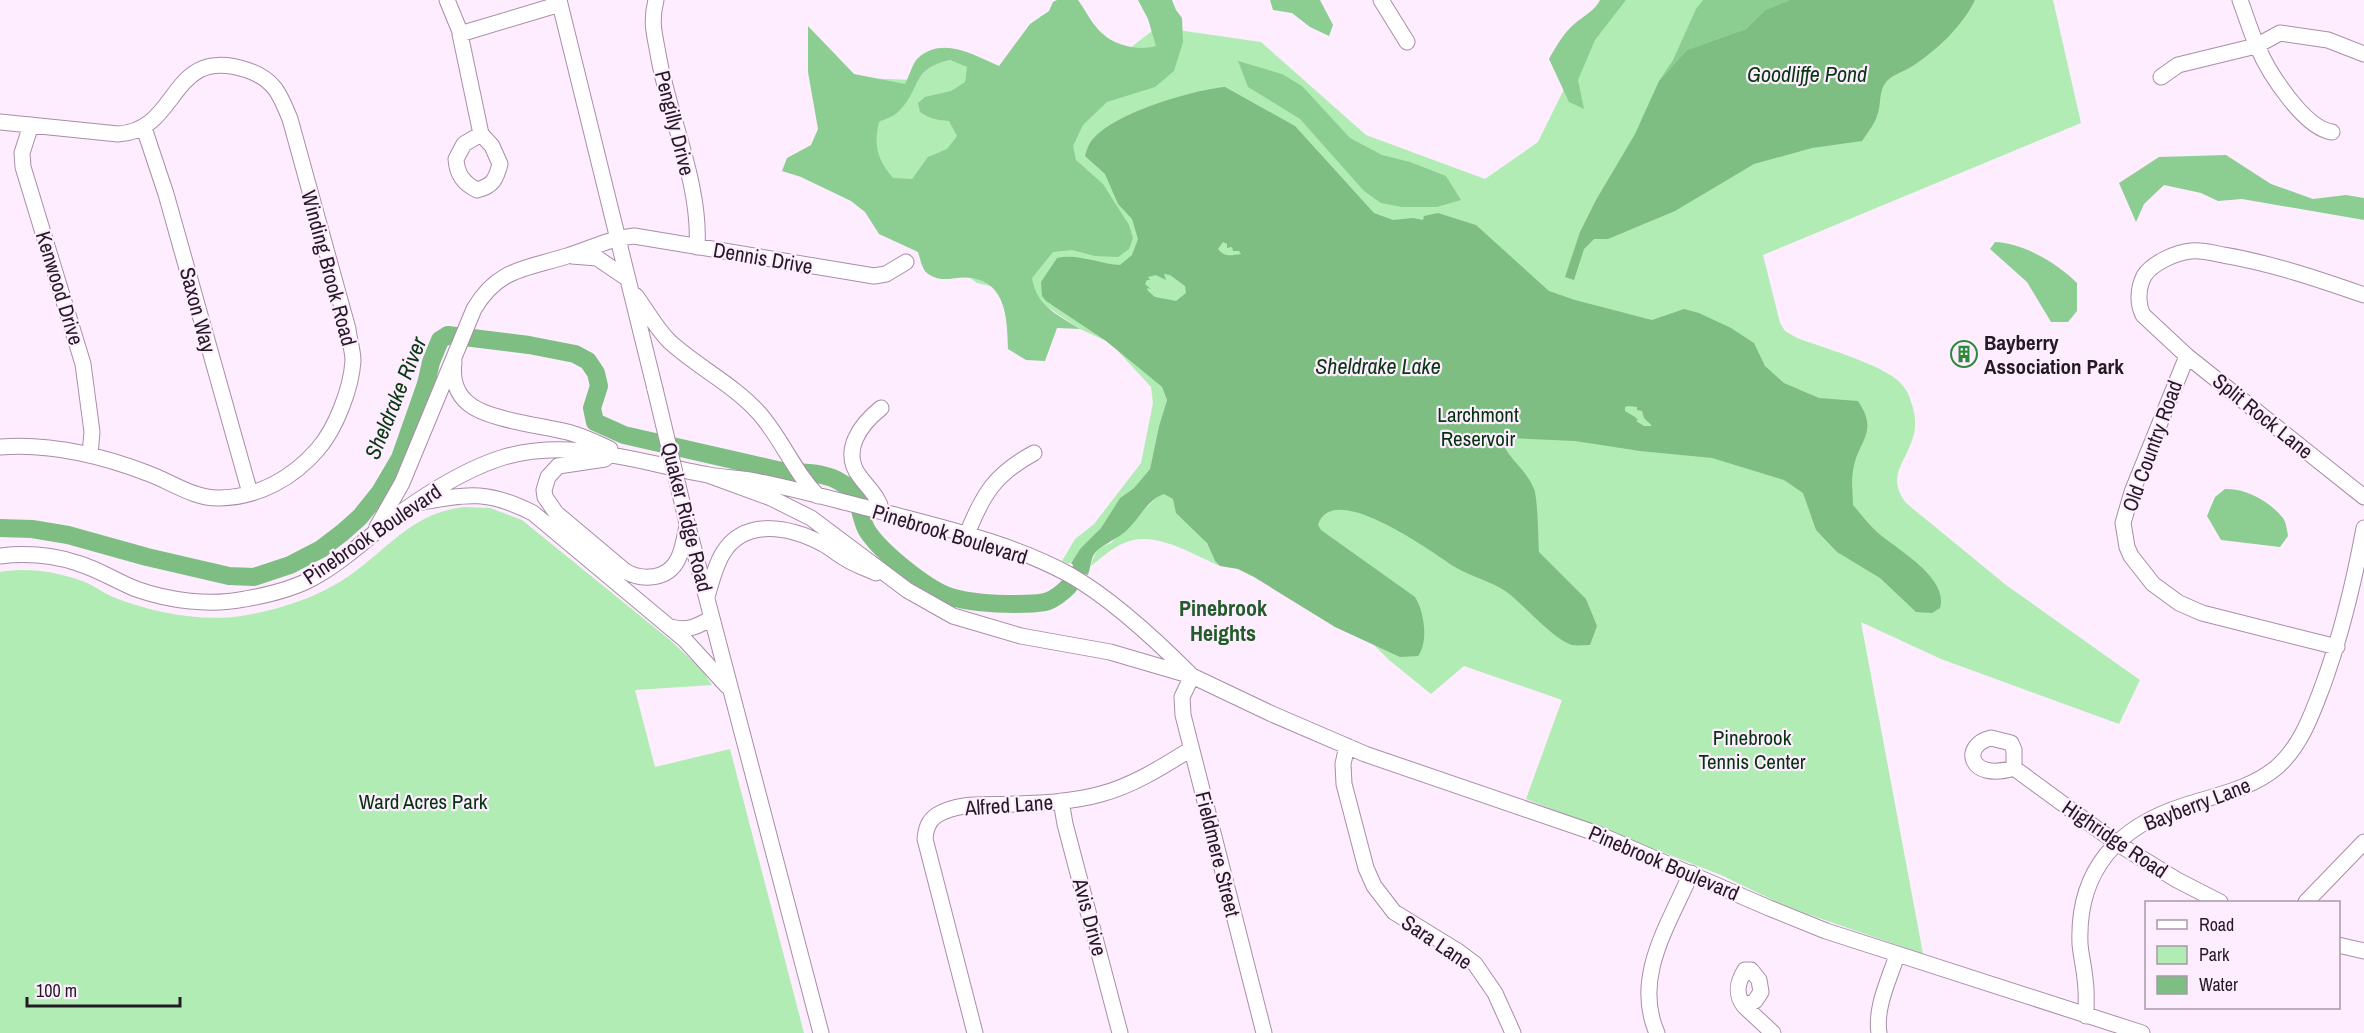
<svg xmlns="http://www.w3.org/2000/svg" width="2364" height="1033" viewBox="0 0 2364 1033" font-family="'Archivo Narrow',sans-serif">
<rect width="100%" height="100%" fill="#feedfe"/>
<path fill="#b1ecb4" d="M1613,0H2053L2081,123L1763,255L1780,323L1785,331L1797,338C1824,348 1874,362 1896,379C1903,384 1909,393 1911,402C1916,415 1917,429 1911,443C1903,465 1887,478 1906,503L2006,585L2140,680L2119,724L1941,659L1861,622L1923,954L1787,907L1721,875L1526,799L1562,700L1464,666L1431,694L1389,660L1373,644L1206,541L1215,561L1220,566C1192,554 1152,528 1122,544C1111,549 1101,558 1091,566C1094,553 1098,547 1111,543L1157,497L1179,405L1134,319L1045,299L1106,341L1080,329L1040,302L1037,297L977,283L923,244L833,77L917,80L932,64L950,60L968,67L965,81L995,82L1041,16L1069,44L1125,52L1157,27L1261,42L1366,135L1485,179L1538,142L1565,87Z
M1117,350L1162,387L1167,400L1159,426L1150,469L1134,488L1120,498L1101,528L1069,564L1062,561L1075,539L1094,524L1141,463L1153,403L1151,387Z
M464,507L490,508L522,520L670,640L702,670L712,685L635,690L655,767L730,749L804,1033H0V572C28,567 58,572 85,582C95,586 103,593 113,597C153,613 205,623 247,615C282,609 320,596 349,576C389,548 412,513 464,507Z"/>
<path fill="#8cce91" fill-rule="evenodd" d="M1057,0H1078C1086,11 1093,26 1103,34C1116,46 1139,51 1156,46L1148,19L1138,0H1172L1176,10L1182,18L1183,42L1174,71L1155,87L1107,102L1083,125L1073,146L1076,160L1103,184L1129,225L1133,238L1129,249L1118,257L1095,256L1072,250L1053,252L1032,278C1037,307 1057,314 1080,329L1057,328L1045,361L1026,360L1008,349C1007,320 1007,284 972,278C955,275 942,285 927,273C922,269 920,258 918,252L879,234L865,212L851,201L801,177L782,171L787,158L811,145L818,129L808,72V26L854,74L905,84C909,77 912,64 918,58C943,36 973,55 999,66L1030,24L1049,11L1053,2ZM950,60L967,67L965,82L951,91L925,97L918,103L920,112C930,119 937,120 949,121L957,136L947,149L928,157L912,179L893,178C878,160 873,146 879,122C885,119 895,116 899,111C922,88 910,69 950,60Z
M1270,0H1320L1333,25L1329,36L1310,27L1292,13L1273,10Z
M1600,0H1626L1595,40L1578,80L1584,109L1569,102L1549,59C1555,48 1562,36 1571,27C1581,17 1594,12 1600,0Z
M1703,0H1790L1765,10L1746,29L1687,50L1659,81L1673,60L1696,9Z
M1238,61L1282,74L1302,86L1350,138L1382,155L1410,162L1446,176L1461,200L1437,207H1402L1381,203L1364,191L1300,119L1248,87Z
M2226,155L2271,184L2313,199L2346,195L2364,198V220L2242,199L2218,201L2201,193L2164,185L2144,204L2136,222L2119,183L2159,157Z
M1995,242C2023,243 2057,263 2077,283V311L2068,322H2051L2027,282L1990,249Z
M2225,489C2246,488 2269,501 2283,518C2286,522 2287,530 2288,536L2280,547L2221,540L2207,516L2215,497Z"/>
<path fill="#7ebe83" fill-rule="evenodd" d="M1790,0H1975C1962,27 1936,51 1911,67C1901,73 1890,75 1884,85C1879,94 1881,104 1878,113C1875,124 1868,132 1862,141L1812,148L1754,164L1675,211L1608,239H1594L1584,249L1574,280L1565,277L1580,232L1596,200L1635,134L1659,81L1687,50L1746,29L1765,10Z
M1225,87L1295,126L1374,213L1393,220L1413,218L1423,220L1424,216L1438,213L1476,225L1549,291L1575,300L1652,320L1684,309L1699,313L1731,328L1754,343L1765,366L1784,383L1819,398L1858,401C1880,433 1857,441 1853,471C1851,482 1853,494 1853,505C1861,514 1869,525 1878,533C1898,550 1949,578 1940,608L1932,613L1916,612L1880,578L1837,552L1816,530L1803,493L1784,480L1712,458L1640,451L1575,441L1510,438L1502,441C1508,459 1527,470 1534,489C1538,499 1538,538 1539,552L1586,599L1597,626L1590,645C1585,645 1577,646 1572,645C1552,638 1525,606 1508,593C1492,581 1471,577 1455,567C1433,553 1332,478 1318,525L1321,530L1415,597C1424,611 1429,642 1418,656L1400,657L1335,627L1254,577L1238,569L1220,566L1215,561L1207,543L1176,513L1173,499L1164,494C1147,500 1140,518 1127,530C1118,539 1098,546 1093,556C1091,561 1090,569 1088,575L1085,574L1074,586H1069L1073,565L1071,563L1081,548L1101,528L1120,498L1134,488L1150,469L1159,426L1167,400L1162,387L1106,341L1046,301L1042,296L1041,282L1057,258C1077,253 1100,264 1120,265L1132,255L1138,239L1132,219L1118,204L1105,174L1085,156C1086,152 1088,146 1090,143C1109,114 1192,90 1225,87ZM1223,242L1227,244V248L1232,247L1233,251H1239L1241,254C1232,255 1225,258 1218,249ZM1164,274L1170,275L1185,286L1186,293L1176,301L1155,297L1148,291L1147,288L1151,289L1145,284L1147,280H1150L1148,277L1156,275L1166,280ZM1628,406L1637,407V410L1642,411L1644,418L1652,426H1644L1636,421L1638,420L1635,417L1625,411V407Z"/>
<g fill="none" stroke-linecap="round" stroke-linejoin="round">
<path stroke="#7ebe83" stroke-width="18" d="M0,528L32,529L68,535L147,557L229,576L254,577L290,565L321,549L342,533L360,517L380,492L400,458L426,384L431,362L440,340L448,335L529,345L575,354L588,361L596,373L599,386L592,408L595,422L624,435L786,472C809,472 834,473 851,490C861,500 860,521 868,532C882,553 928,590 951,597C972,603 994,604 1015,604C1042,603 1049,606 1069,586"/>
<defs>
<path id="minor" d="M447,0L461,34
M559,0L655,389
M656,0C650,24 655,35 659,59C670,119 701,186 697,247
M1381,0L1407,42
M2240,0C2246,16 2251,33 2258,48C2269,73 2304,128 2332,132
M2161,77L2178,65L2256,46L2280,33L2328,40L2364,54
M0,122L118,134C181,131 168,44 247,70C274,79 280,94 290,119L348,329C349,339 353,351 353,361C351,389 336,428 318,449C293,478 259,497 220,498C194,499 170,481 147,473C100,455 50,443 0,447
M31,125L22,153L23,167L83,364L92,432L90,454
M144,128L166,194L250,493
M481,134L460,34L560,4
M481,134L492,146L500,164C496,179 493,186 477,190C463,183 457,174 456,159L464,144Z
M572,256L597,258L628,279
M2364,295C2318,279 2271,263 2223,255C2213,253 2202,250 2191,251C2177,252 2152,263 2144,276C2138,288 2137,303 2143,315L2187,356L2364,497
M636,296C647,311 656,328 669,341C697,367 733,384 759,413C782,439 794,472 818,496
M2187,356L2132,492L2123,523L2127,547L2131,556L2153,584L2179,603L2202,613L2337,647
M454,362C452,378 456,394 469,404C488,420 545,426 571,433C585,437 597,443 610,449
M881,408C861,424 840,451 860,477C869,489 879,497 882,512
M605,459L558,466L548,477L544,490L545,497L556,513L625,571C642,581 668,580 678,559C683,550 684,538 687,527
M708,475L771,498L811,518L907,590L953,616L1021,636L1110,652L1192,676L1272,714L1365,754L1598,834L1769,908L1826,931L2142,1033
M423,502C468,493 490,491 533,513L685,640L727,686
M687,523L821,1033
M377,527L402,483L474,309C498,268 526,269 567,256C590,249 610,238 634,236L874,276L886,274L906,262
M967,534C983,494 995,474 1034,453
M0,556C25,553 53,555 77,563C98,569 116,581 136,589C170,601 210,606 245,599C268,595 293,589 313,578C344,561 368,537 396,516C429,492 465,469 504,457C574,437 640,463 709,475C726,478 743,478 760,482C806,491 853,505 899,516C957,531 1017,546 1070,575C1112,599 1156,640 1190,674
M707,597C711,583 715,566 723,553C745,517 791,527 823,544C831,548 838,555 846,559C855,565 866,568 876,573
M671,627C687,632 698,626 712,618
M1192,676L1182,697L1183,715L1264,1033
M1991,738L2011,743L2014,750V768C1968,782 1961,745 1991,738Z
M1347,746L1343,764L1344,784L1366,868L1374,886L1394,912L1459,952L1475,964L1495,993L1513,1033
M2014,768L2115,842L2177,880L2220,902
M1061,801L1065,824L1120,1033
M2306,902L2364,842
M2338,945L2364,951
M1745,970H1751L1759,980L1761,992L1755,1001L1744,1006C1735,994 1737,983 1745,970Z
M1744,1006L1773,1033
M2086,1016C2086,1004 2087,991 2085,979C2084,967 2081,956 2080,944C2077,870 2118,826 2186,805C2217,795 2251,789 2277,767C2301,746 2312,714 2323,685C2342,633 2354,582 2364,528
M975,1033L925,839C926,829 928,821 937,815C961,801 988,806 1014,804C1043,803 1072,802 1101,794C1134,785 1162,767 1191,749
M1657,1033C1632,977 1670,923 1691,873
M1879,1033C1875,1007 1889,980 1897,955"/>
</defs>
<use href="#minor" stroke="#a88ea8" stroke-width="17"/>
<use href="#minor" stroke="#fff" stroke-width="15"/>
<defs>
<path id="minor-bridge" d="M655,389L687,523"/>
</defs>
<use href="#minor-bridge" stroke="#a88ea8" stroke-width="17" stroke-linecap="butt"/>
<use href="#minor-bridge" stroke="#fff" stroke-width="15"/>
</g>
<defs>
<symbol id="building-ring" viewBox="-11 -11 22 22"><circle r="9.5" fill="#feedfe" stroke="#2c893c" stroke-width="1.5"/><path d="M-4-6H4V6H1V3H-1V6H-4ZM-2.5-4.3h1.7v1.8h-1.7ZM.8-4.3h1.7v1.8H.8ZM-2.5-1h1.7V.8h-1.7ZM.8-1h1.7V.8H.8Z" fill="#2c893c"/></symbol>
</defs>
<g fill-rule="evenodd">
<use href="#building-ring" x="1949" y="339" width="30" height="30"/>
</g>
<g text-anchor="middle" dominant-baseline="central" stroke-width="4.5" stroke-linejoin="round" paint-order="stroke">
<g font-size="21" fill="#241a24" stroke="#feedfe">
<text transform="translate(675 123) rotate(76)">Pengilly Drive</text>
<text transform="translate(763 258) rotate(10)">Dennis Drive</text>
<text transform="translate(329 268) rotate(75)">Winding Brook Road</text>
<text transform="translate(60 288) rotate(73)">Kenwood Drive</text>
<text transform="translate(198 310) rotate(75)">Saxon Way</text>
<text transform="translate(2263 416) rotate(39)">Split Rock Lane</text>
<text transform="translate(2152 446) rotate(-70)">Old Country Road</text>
<text transform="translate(687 517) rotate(76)">Quaker Ridge Road</text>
<text transform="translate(372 534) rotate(-34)">Pinebrook Boulevard</text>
<text transform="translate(950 534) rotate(17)">Pinebrook Boulevard</text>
<text transform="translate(2197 804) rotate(-21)">Bayberry Lane</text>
<text transform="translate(1009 805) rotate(-4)">Alfred Lane</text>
<text transform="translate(2115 839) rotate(34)">Highridge Road</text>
<text transform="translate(1218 854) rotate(76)">Fieldmere Street</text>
<text transform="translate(1664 863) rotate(23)">Pinebrook Boulevard</text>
<text transform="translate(1090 917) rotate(75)">Avis Drive</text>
<text transform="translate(1437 942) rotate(34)">Sara Lane</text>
</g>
<g font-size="21" font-weight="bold" fill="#241a24" stroke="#feedfe" text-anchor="start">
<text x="1984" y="342">Bayberry<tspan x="1984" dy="24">Association Park</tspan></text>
</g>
<g font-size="21" fill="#03340d" stroke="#feedfe">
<text x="1478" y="414">Larchmont<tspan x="1478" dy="24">Reservoir</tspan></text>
<text x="1752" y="737">Pinebrook<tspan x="1752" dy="24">Tennis Center</tspan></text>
<text x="423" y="801">Ward Acres Park</text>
</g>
<g font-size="22" font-style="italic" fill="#073811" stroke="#feedfe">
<text x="1807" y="74">Goodliffe Pond</text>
<text x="1378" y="366">Sheldrake Lake</text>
<text transform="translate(395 398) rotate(-68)">Sheldrake River</text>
</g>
<g font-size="22" font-weight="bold" fill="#215b29" stroke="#feedfe">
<text x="1223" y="608">Pinebrook<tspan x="1223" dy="25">Heights</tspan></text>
</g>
</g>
<rect x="2145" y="901" width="195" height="108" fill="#feedfe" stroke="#a799a7" stroke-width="1.5"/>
<rect x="2157" y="920" width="30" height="9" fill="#ffffff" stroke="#a799a7" stroke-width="1.5"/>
<text x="2199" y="931" font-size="18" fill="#241a24">Road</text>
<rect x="2157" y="946" width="30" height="18" fill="#b1ecb4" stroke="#a799a7" stroke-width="1.5"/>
<text x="2199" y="961" font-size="18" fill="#241a24">Park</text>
<rect x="2157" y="976" width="30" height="18" fill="#7ebe83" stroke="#a799a7" stroke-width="1.5"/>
<text x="2199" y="991" font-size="18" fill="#241a24">Water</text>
<path d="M27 997v9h153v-9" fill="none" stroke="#241a24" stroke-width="3"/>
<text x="36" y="997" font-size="18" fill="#241a24" stroke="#feedfe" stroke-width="4.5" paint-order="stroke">100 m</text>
</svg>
